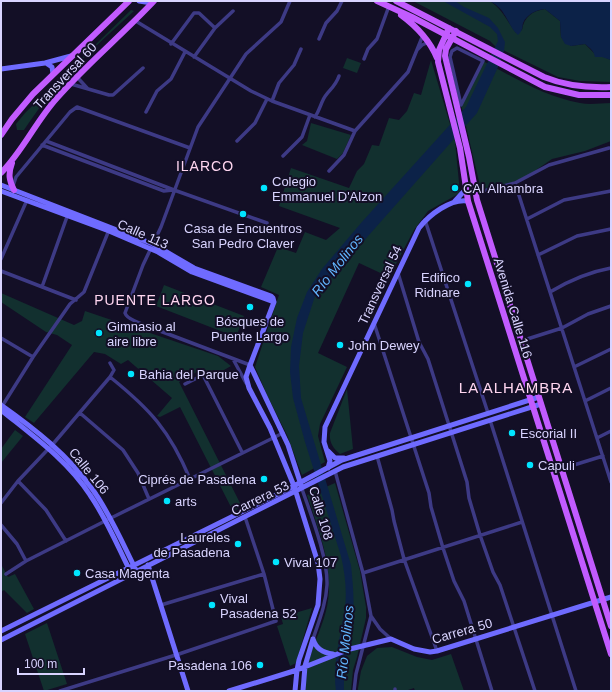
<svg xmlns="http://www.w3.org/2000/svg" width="612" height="692" viewBox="0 0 612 692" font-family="Helvetica,sans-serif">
<rect width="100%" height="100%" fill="#130f26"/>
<path fill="#12302f" d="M413,1H490C502,9 507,21 516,33L522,30C524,17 532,11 545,9L560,21L561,37L571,46L585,44L594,53L611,60V82L580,81L558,77L495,46L490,41Z
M131,10L134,11C108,35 81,59 58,85C45,99 35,114 24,130H17L16,124L25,113Z
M347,58L361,63L357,73L343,68Z
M431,60L455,141L460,193L428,211L414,230L389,277L359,263L318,353L347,367L320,424L318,436L325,462L302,475L287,435L268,397L255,367L279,295L261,287L278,247L296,253L305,232L326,240L340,228L279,206L291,168L349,188L357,171L364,164L372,145L379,146L389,118L399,120L407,111L414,93L421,95Z
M483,61C513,77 545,97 580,103C590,105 601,103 611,103V141L585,151L552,159L529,175L513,182L481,190L461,105Z
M311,123L351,135L343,153L337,159L302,145L307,141Z
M164,285L244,316L236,337L156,306Z
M1,293L74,325L82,321L85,311L218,356L231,366L210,378L204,368L179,382L242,507L233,511L180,407L160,417L157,416L172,398L128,360L121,364L105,354L94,352L34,423L25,417L72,345L57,335L46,332L1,302Z
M347,389L353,449L340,454C333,448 329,442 330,433Z
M15,430L23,436L1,463V449Z
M335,483L360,571L366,607V618L357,657L353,670L351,691H306C306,684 306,676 307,670C310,650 321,631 326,611C336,572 319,531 307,495Z
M1,564L8,577L15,574L34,609L27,613L4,590L1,592Z
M312,608L296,663L290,666L277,626L283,624L281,617Z
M47,623L67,684L44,691L25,634Z
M392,647L417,657L432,660L451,654L464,691H415L414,688L405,691H358V688L361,671L367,656L377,648Z"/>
<path fill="#0c2248" d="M443,1H455L464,7L489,18L498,28L505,42L504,51L498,67L477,113L315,296L303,333L299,366L301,398L351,565C353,585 355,604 352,624C349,646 343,668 344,691H336C332,664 341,635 345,608C347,591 345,573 341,556L305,442L293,398L290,372L291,347L297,318L307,292L322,269L361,223L466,107L498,41L497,34L490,27Z
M490,1H610L611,60L602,57H595C594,51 590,48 585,44L571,46L565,44L561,37L560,21L545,9C536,10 527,14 523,23C522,28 523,30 518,35C511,29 509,21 504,14C501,8 495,4 490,1Z"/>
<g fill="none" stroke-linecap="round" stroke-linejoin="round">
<path stroke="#3d3a85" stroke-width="3.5" d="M134,20L251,91L272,101L355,131
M319,39L326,23L337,11L342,1
M171,44L194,13H199L215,28
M457,48L483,61L461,105L450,57L452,51Z
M418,49L422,45L429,42
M194,57L215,28L233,11
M364,59L368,49L377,39L389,6
M77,77L87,88
M71,84L109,95H113L143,68
M272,101L279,83L294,65L301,49
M146,112L157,91L171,79L185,52
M315,117C319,111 320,106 323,100C327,91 335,88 339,76
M46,141L174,190L267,223
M237,141L255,123L267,99
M42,145L164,191L173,190
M283,156L302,137L310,115
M329,171L344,155L355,131L408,72L423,35
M515,183L611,482
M13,186L16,177L70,112L77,107L190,148
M475,193L515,183L549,165L609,148
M527,219L564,200L611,191
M425,220L488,413
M538,255L577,236L611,229
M1,259L27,200
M1,271L76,300
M398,273L419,342L428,359L467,482L469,498L480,535L493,572L500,585L535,691
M42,287L68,214
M550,292C570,280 589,272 611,268
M374,323L429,493L431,507L443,548L454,581L464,601L492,691
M1,338L33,357
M521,341L562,328L588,314L611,306
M233,359L246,383
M250,365L139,323C134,320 127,319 125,313L143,265L161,227L198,127L246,54L281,22L290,1
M574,367L611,349
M110,377C150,409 170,431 190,479
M185,384L203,375L242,452
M585,401L611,388
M1,408L33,357L70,304L84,292L109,230
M80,413L123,450L138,473L149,499
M490,420L576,691
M597,438L611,431
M377,456L392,510L394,521L404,559L437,651
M561,469L603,456
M335,471L363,573L371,616L380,629L391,639
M18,481L46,510L66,541
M302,489C311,515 328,558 327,585C326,604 319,621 313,639
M1,503L18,481L53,444L110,377L114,370L110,363
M1,525L17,544L26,561
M363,573L522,522
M6,574L26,561L113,517L283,433
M161,605L264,574
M395,689V691
M60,691L179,654L276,621L264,574L245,517
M354,691L356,674L371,616"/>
<path stroke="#6f6bff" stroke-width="5" d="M139,1L152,3
M46,63L52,67L53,74
M1,69L45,63L71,56
M1,185L153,244L194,268L271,296L273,298L274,302
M1,191L109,231L158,252L192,272L274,302
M455,201L466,189
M274,302L249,368L246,377L249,388L270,428L294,486L318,563L320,579L318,605L299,660L297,670L295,691
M250,365L288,445L301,485
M1,405C35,429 68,455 93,490C110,514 122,542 135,568
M1,410C33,436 67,460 90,495C106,518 117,545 130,571
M328,451L335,458H344
M328,468L330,461L324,442L325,427L419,228C429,215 451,198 468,201
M148,565L188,691
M1,631L290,488L342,460L539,397
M313,639C316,649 323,653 333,654
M1,640L343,467L541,404
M229,691L297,670L350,649L391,639L414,649L430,652L437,651L611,597
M303,691L305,666L313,639"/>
<path stroke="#c25bff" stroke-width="6" d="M377,1L412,17L545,87L579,95H611
M396,1L544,77C566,86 587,88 611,87
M401,15C416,26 430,41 437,58
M449,28L439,50L438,62L460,148L468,201L611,654
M456,31L446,49L445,56L469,157L477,200L611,626
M1,135L12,119L33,94L129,1
M12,163C8,174 9,180 14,190
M1,173C23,151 36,121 57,98C87,64 123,34 154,1"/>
</g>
<g fill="#00e5ff" stroke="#130f26" stroke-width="1.5">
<circle cx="264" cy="188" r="4"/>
<circle cx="455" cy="188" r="4"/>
<circle cx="243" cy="214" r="4"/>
<circle cx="468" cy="284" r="4"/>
<circle cx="250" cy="307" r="4"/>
<circle cx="99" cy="333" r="4"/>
<circle cx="340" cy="345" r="4"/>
<circle cx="131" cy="374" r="4"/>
<circle cx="512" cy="433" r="4"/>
<circle cx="530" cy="465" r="4"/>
<circle cx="264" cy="479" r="4"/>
<circle cx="167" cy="501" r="4"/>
<circle cx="238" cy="544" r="4"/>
<circle cx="276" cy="562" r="4"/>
<circle cx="77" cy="573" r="4"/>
<circle cx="212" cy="605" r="4"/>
<circle cx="260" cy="665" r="4"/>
</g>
<g text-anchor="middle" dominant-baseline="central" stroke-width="4" stroke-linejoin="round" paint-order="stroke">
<g font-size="13" fill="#d9d4ff" stroke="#130f26">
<text transform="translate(65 76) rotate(-47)">Transversal 60</text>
<text transform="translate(143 234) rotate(24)">Calle 113</text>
<text transform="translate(380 285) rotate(-65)">Transversal 54</text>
<text transform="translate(513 308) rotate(73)">Avenida Calle 116</text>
<text transform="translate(89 471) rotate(51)">Calle 106</text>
<text transform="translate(260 498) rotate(-26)">Carrera 53</text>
<text transform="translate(321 513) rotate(73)">Calle 108</text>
<text transform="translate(462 631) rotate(-16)">Carrera 50</text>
</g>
<g font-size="13" fill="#d9d4ff" stroke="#130f26" text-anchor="start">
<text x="272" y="181">Colegio<tspan x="272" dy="15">Emmanuel D'Alzon</tspan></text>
<text x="463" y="188">CAI Alhambra</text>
<text x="243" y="228" text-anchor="middle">Casa de Encuentros<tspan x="243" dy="15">San Pedro Claver</tspan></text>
<text x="460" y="277" text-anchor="end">Edifico<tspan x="460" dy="15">Ridnare</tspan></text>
<text x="250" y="321" text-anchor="middle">Bósques de<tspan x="250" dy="15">Puente Largo</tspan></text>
<text x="107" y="326">Gimnasio al<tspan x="107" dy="15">aire libre</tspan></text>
<text x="348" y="345">John Dewey</text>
<text x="139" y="374">Bahia del Parque</text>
<text x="520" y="433">Escorial II</text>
<text x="538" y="465">Capuli</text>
<text x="256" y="479" text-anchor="end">Ciprés de Pasadena</text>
<text x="175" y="501">arts</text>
<text x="230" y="537" text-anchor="end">Laureles<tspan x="230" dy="15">de Pasadena</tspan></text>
<text x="284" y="562">Vival 107</text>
<text x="85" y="573">Casa Magenta</text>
<text x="220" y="598">Vival<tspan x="220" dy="15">Pasadena 52</tspan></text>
<text x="252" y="665" text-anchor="end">Pasadena 106</text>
</g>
<g font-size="14" letter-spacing="1" fill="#ffd6f0" stroke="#130f26">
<text x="205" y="166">ILARCO</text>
<text x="155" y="300">PUENTE LARGO</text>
</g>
<g font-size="14" font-style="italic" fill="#62b6ff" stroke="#130f26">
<text transform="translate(337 265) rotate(-52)">Río Molinos</text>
<text transform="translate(345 642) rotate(-84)">Río Molinos</text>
</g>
<g font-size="15" letter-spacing="1" fill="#ffd6f0" stroke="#130f26">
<text x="516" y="387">LA ALHAMBRA</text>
</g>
</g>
<rect width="612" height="692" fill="none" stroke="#d9d4ff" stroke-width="4"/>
<path d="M18 668v6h66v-6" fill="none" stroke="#d9d4ff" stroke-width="2"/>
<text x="24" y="668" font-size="12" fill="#d9d4ff" stroke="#130f26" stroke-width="3" paint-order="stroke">100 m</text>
</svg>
